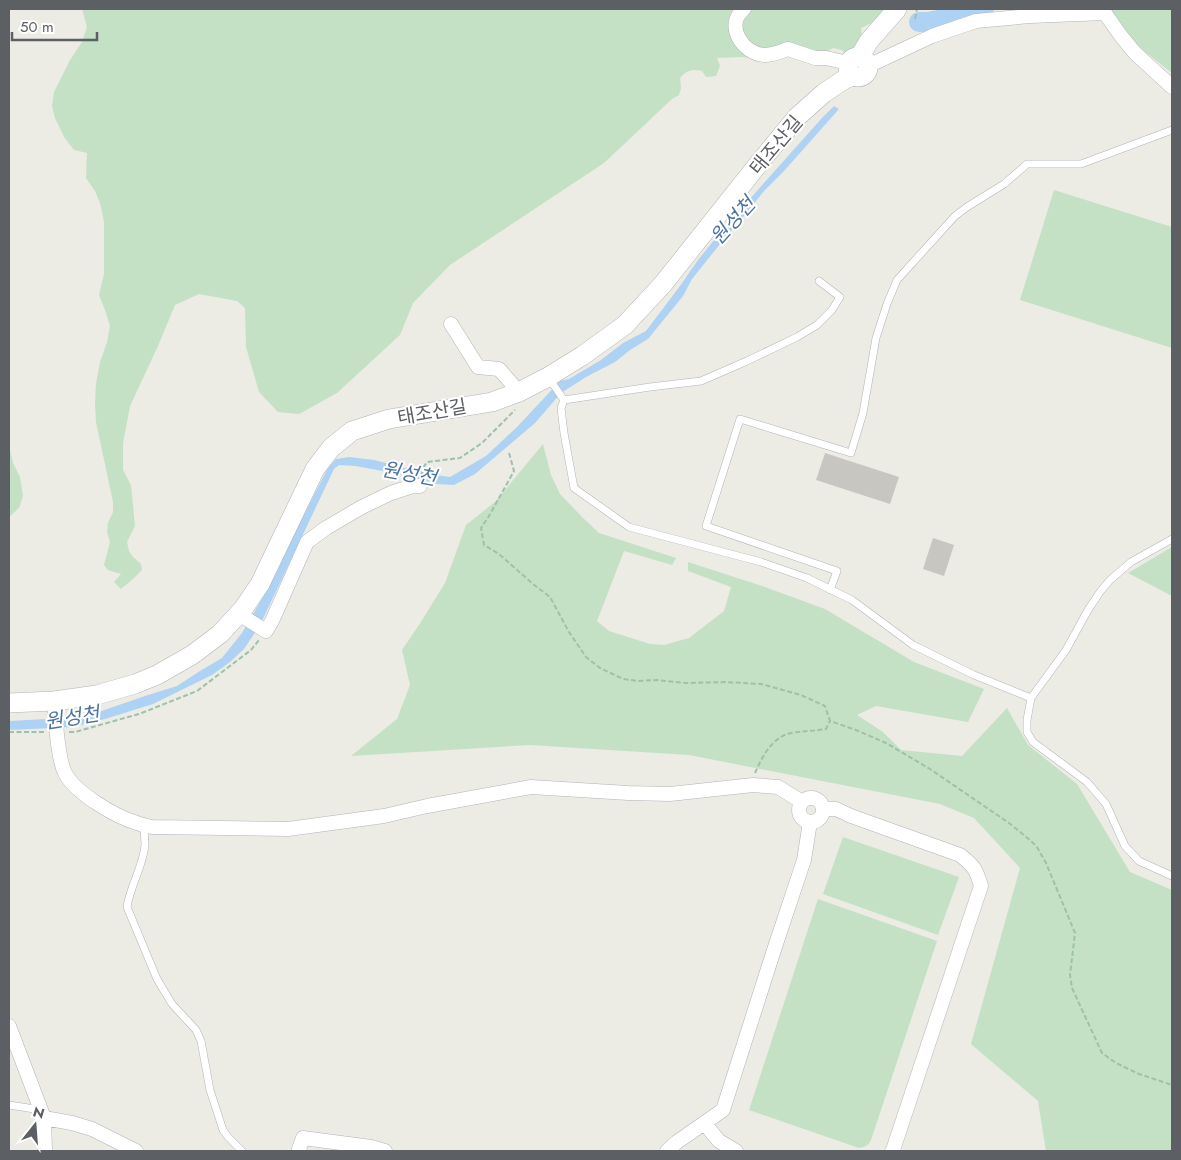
<svg xmlns="http://www.w3.org/2000/svg" width="1181" height="1160" viewBox="0 0 1181 1160" font-family="Jost,'Noto Sans KR',sans-serif">
<rect width="100%" height="100%" fill="#ecebe4"/>
<path fill="#c4e1c5" d="M82,9H891V14L861,28L862,38L849,57L842,50L833,48L828,51L821,52L795,46L770,59L742,57L717,58L720,66L716,76L706,77L702,71C692,69 687,70 680,78L681,88L679,95L672,99L604,163L450,265L413,303L400,335L337,393L299,414L278,412L259,392L246,347L245,308L237,301L199,294L175,305L158,346L130,406L123,443V470L131,485L135,526L127,542L129,551L133,557L141,564L142,570L133,579L121,589L114,582L121,574L108,570L104,565L110,542L107,532L108,523L113,512V502L96,422L95,404L96,384L100,362L107,342L110,326L105,310L99,295L104,274V222L100,203L95,191L86,178L87,153L74,150L64,137L55,118L52,106L54,92L70,60L82,42L87,27Z
M1111,9H1172V73L1134,43Z
M1054,190L1172,227V348L1020,300Z
M543,444L551,475L560,494L583,518L599,533L676,558L672,565L624,551L597,621L609,631L650,644L664,645L689,638L724,611L731,587L688,571V562L759,585L825,609L914,662L984,689L968,722L876,706L857,715L883,732L901,750L962,756L1007,708L1028,745L1077,784L1130,872L1172,890V1151H1046L1038,1101L971,1044L1020,868L974,818L940,804L689,755L530,745L351,756L397,719L410,685L402,650L419,625L445,583L466,525L495,502Z
M9,446L13,463L20,477L23,496L19,508L9,517Z
M1172,547V596L1128,573Z
M843,837L959,877L938,935L823,894Z
M818,899L937,941L871,1140C868,1146 865,1147 859,1148L749,1110Z"/>
<path fill="#add2f4" d="M958,9H995L991,10L961,12L945,21L929,24H921L917,18L929,19L942,17Z
M834,106L839,109L784,171L764,191L739,222L724,239L692,279L683,296L648,339L630,350L615,362L586,377L561,393L535,423L475,474L454,485L436,484L393,473L356,466L339,465L334,469L260,625L244,649L230,662L212,675L153,704L105,719L73,727L9,730V721L84,717L145,696L177,686L200,671L222,658L242,633L259,604L315,493L328,468L336,459L349,457L374,460L429,474L450,477L486,456L517,427L560,381L569,379L601,360L623,343L646,331L680,286L698,260L724,228L822,118Z"/>
<g fill="none" stroke-linecap="round" stroke-linejoin="round">
<path stroke="#add2f4" stroke-width="20" d="M919,22H929L947,18L959,11L984,9"/>
</g>
<path fill="#c8c6c1" d="M825,453L899,477L890,504L816,480Z
M933,538L954,545L944,576L923,569Z"/>
<g fill="none" stroke-linecap="round" stroke-linejoin="round">
<defs>
<path id="lane" d="M548,377L564,400L561,408L564,433L574,488L629,527L761,562L807,578L852,600L913,645L974,675L1031,698
M564,400L650,387L701,381L747,361L797,337L817,325L832,310L840,297L819,281
M1172,539L1131,562L1110,580L1100,592L1088,610L1066,650L1031,698L1027,720V732L1033,742L1087,782L1106,804L1125,846L1139,861L1172,876
M830,590L837,571L706,526L740,419L851,453L863,413L876,338L887,304L897,280L955,216L967,207L1004,184L1027,164H1081L1172,130
M144,825C144,832 145,839 145,845C143,867 130,886 127,907L157,979L172,1004L196,1030L201,1041L210,1090L223,1130L228,1137L242,1151
M9,1105L41,1110"/>
<path id="street" d="M744,9C724,25 743,54 764,55C774,55 779,52 788,49L815,58H826L848,63
M1102,9L1121,36L1135,53L1172,87
M868,66L932,36L976,21L1030,16L1105,13
M451,324L478,367L499,369L519,392
M239,614L266,631L272,621L307,542L326,528L362,507L391,493L413,486H420
M54,701C56,719 57,757 65,773C75,793 116,817 137,823C142,825 147,826 152,827L288,829L384,816L427,806L531,787L628,793L670,794L753,785L778,787L802,802
M799 810a12 12 0 1 1 24 0a12 12 0 1 1-24 0Z
M823,809H836L851,816L960,855C974,866 976,869 981,886L893,1150L892,1151
M9,1026L44,1118L45,1151
M44,1118L72,1123L92,1129L136,1151
M704,1123L719,1141L736,1151
M300,1151L299,1149L303,1138L371,1147L385,1151
M667,1151L677,1142L723,1110L773,953L804,860L810,822"/>
<path id="secondary" d="M860,56L869,41L897,9
M848 67a10 10 0 1 1 20 0a10 10 0 1 1-20 0Z
M9,703L54,701L97,695L135,684L157,675L192,655L220,634L243,609L260,584L315,469L331,448L352,431L389,419L492,402L519,392L548,377L582,356L625,325L663,284L760,162L797,117L824,93L845,79L853,76"/>
</defs>
<use href="#lane" stroke="#b1b4b7" stroke-width="8"/>
<use href="#street" stroke="#b1b4b7" stroke-width="15"/>
<use href="#secondary" stroke="#b0b3b7" stroke-width="20"/>
<path stroke="#9ec1aa" stroke-width="2" stroke-dasharray="5 2.5" stroke-linecap="butt" d="M915,19L917,9
M509,453L514,471L489,516L481,528L484,545L499,554L533,584L550,597L569,632L586,657L600,668L623,679L638,681L657,680L686,683L726,682L761,684L801,695L825,706L830,721L856,730L886,743L930,769L1009,823L1030,840L1037,847L1046,863L1075,933L1070,975L1072,988L1102,1053L1116,1063L1139,1074L1172,1085
M422,475L423,468L427,462L460,458L482,443L515,410
M9,732H44
M69,732H75L139,714L197,691L251,650L259,640
M755,773C762,757 772,737 791,733C803,731 814,731 826,729L830,721"/>
<use href="#lane" stroke="#fff" stroke-width="7"/>
<use href="#street" stroke="#fff" stroke-width="14"/>
<use href="#secondary" stroke="#fff" stroke-width="19"/>
</g>
<g text-anchor="middle" dominant-baseline="central" stroke-width="4" stroke-linejoin="round" paint-order="stroke">
<g font-size="19" fill="#5c5f63" stroke="#fff">
<text transform="translate(776 145) rotate(-50)">태조산길</text>
<text transform="translate(432 412) rotate(-10)">태조산길</text>
</g>
<g font-size="20" font-style="italic" fill="#4c74a3" stroke="#fff">
<text transform="translate(733 221) rotate(-48)">원성천</text>
<text transform="translate(409 474) rotate(10)">원성천</text>
<text transform="translate(72 718) rotate(-9)">원성천</text>
</g>
</g>
<rect width="1181" height="1160" fill="none" stroke="#5c5f63" stroke-width="20"/>
<g transform="translate(35 1125) rotate(17)" stroke="#ffffff" stroke-width="4" paint-order="stroke">
<path d="M0-4L9 19L0 12L-9 19Z" fill="#5c5f63"/>
<text y="-8" font-size="14" font-weight="bold" text-anchor="middle" fill="#5c5f63">N</text>
</g>
<path d="M12 32v8h85v-8" fill="none" stroke="#5c5f63" stroke-width="2.5"/>
<text x="20" y="32" font-size="15" fill="#5c5f63" stroke="#ffffff" stroke-width="4" paint-order="stroke">50 m</text>
</svg>
